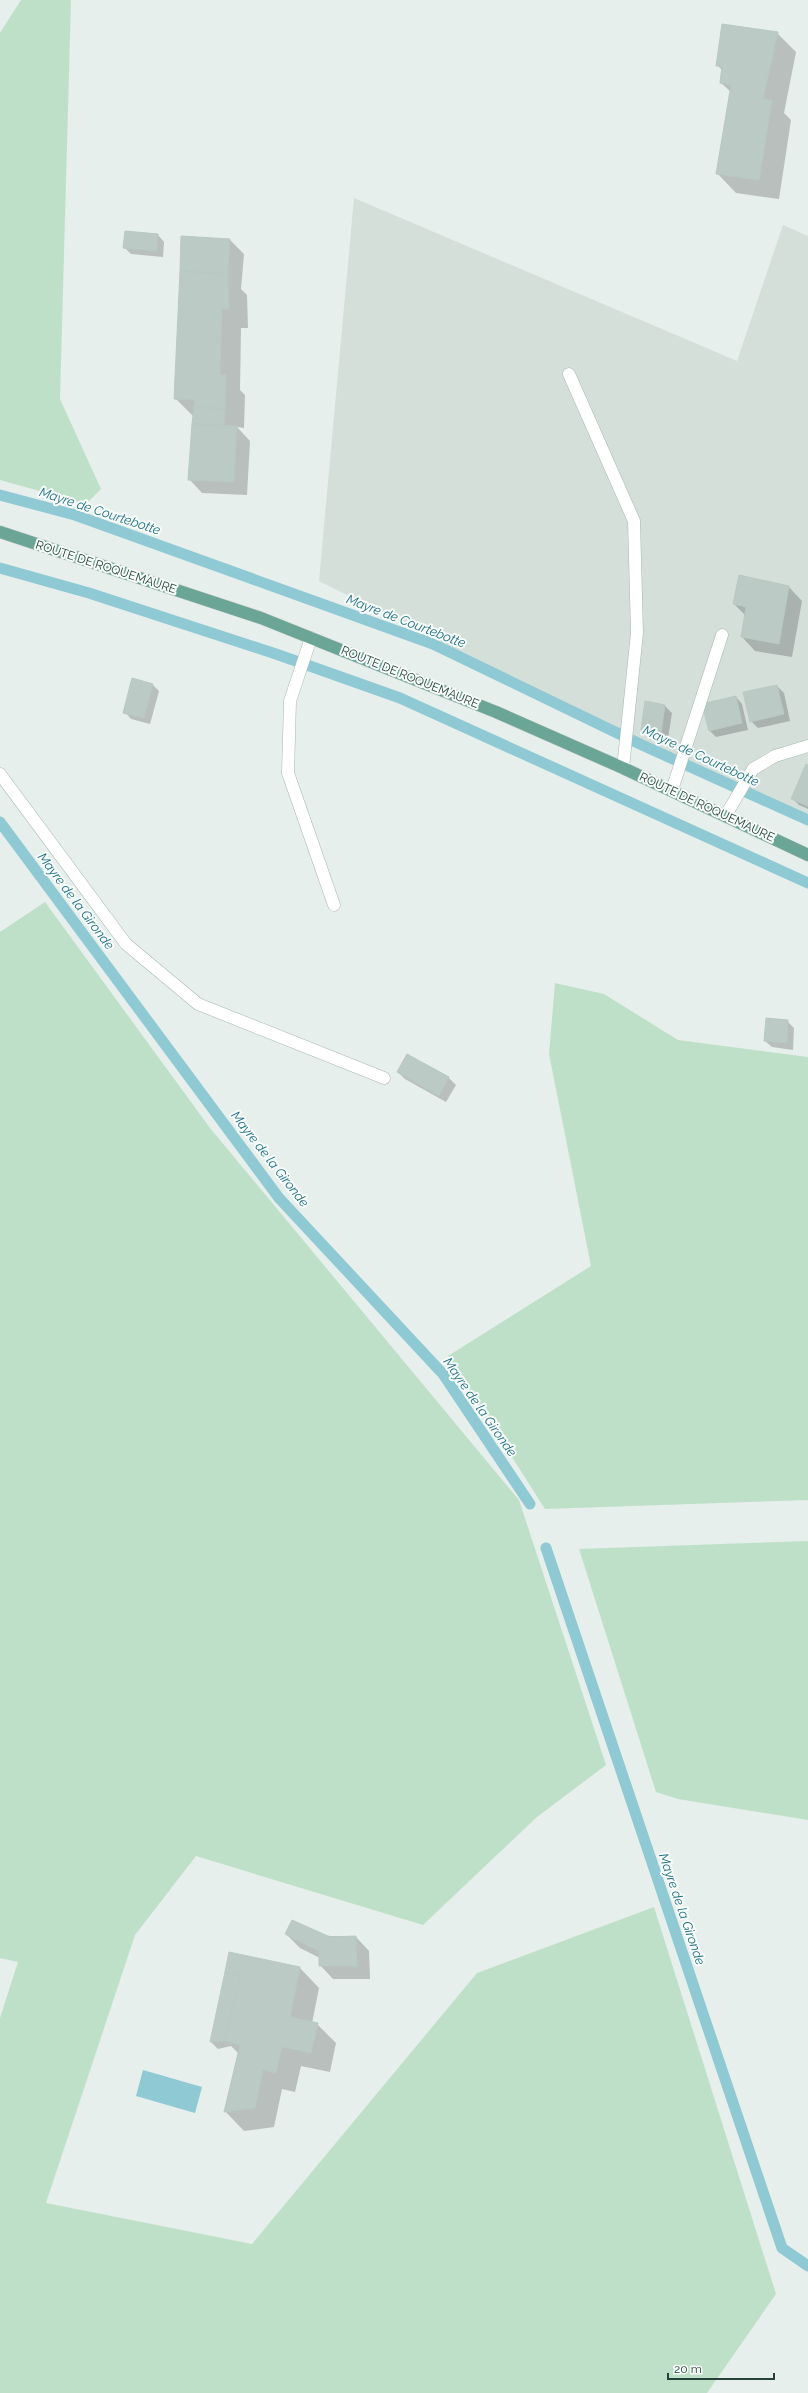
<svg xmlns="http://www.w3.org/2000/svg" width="808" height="2393" viewBox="0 0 808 2393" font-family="Raleway,sans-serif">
<rect width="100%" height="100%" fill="#e6efeb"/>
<path fill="#d4dfda" d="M354,198L737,361L783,225L808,236V824L319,581Z"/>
<path fill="#bfe0c8" d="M21,0H71L60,399L101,489L86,504L0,480V33Z
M45,902L210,1128L519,1500L606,1765L537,1817L423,1925L196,1856L135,1935L46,2203L252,2244L477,1973L654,1907L776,2294L707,2393H0V2018L18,1962L0,1958V932Z
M555,983L604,994L678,1040L808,1057V1500L545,1509L448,1356L591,1266L549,1054Z
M808,1541V1820L678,1799L656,1792L579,1549Z"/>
<path fill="#8ec9d4" d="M143,2070L202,2087L195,2113L136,2096Z"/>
<path fill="#0003" d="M777,33L796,52L784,113L791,120L779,199L736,193L717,173L731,92L721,83L723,71L717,65Z
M158,235L164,242L163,257L131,254L124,247Z
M182,237L230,240L244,254L241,289L247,295L248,328H241L240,390L245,395L244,428L237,427L250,441L247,495L202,493L189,479L194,417L175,398Z
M789,587L802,601L792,657L755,651L742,637L745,615L734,604Z
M152,684L159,691L150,724L131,719L125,712Z
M777,686L784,693L790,721L758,728L751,721Z
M736,697L742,704L748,730L716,737L709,730Z
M646,703L665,706L672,713L668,739L648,737L642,730Z
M808,766V809L799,805L792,798Z
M787,1021L794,1028L793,1050L772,1047L765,1041Z
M407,1055L449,1078L456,1085L446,1102L405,1079L398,1072Z
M286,1934L356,1937L369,1951L370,1979H333L320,1965V1958L300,1948Z
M300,1968L319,1988L312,2023L317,2024L336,2043L330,2072L301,2066L295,2092L282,2089L274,2127L244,2131L225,2111L239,2054L231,2046L218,2049L211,2042Z"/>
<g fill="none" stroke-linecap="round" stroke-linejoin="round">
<path stroke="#8ec9d4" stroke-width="11" d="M0,495L75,515L433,644L642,745L808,820
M0,568L89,593L276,654L400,698L808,883
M0,822L279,1198L443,1374L530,1504
M546,1548L782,2248L808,2266"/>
</g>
<path fill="#bbcac4" stroke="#b8c9c2" d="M722,24L778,32L763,99L772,100L759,180L716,174L731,85L720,83L722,66H716Z
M125,231L158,234L157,251L123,248Z
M181,236L230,239L228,274L180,271Z
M180,271L228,274L229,309H222L220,375L226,374L225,409L194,407L195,400L174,399Z
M194,407L225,409L224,426L192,424Z
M192,424L237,426L234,482L188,480Z
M739,575L789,586L779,644L741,637L746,607L733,604Z
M132,678L153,684L144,718L123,713Z
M777,685L784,714L750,722L743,692Z
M736,696L742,723L709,731L702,704Z
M645,701L665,705L661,733L641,730Z
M806,764L808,765V806L791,799Z
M766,1018L788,1020L787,1043L764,1041Z
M407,1054L449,1077L439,1096L397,1072Z
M292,1920L330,1937L356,1936L357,1966H319V1951L285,1934Z
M229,1952L300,1967L290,2017L318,2023L311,2053L282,2047L276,2073L263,2070L255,2108L224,2112L240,2045L225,2041L240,1976L225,1972Z
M225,1972L240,1976L225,2041L210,2042Z"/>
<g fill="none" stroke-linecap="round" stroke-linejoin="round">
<defs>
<path id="lane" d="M569,374L634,521L637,633L623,768
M311,638L290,701L288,773L334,905
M0,774L126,944L198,1004L384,1078
M672,790L722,635
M726,815L753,769L775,756L808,746"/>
<path id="primary" d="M0,532L261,618L496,712L623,768L808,855"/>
</defs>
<use href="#lane" stroke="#a8b8b2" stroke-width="13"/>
<use href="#primary" stroke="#c2cac8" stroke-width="13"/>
<use href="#lane" stroke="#fff" stroke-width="12"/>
<use href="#primary" stroke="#6aa596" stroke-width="12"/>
</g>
<g text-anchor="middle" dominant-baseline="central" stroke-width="4" stroke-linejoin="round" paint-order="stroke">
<g font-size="12" fill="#24423a" stroke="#f7fbf9">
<text transform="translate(106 567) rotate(18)">ROUTE DE ROQUEMAURE</text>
<text transform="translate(410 677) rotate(22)">ROUTE DE ROQUEMAURE</text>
<text transform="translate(707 807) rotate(25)">ROUTE DE ROQUEMAURE</text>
</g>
<g font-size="13" font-style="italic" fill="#1c6f80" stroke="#f7fbf9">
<text transform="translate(100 511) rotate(18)">Mayre de Courtebotte</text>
<text transform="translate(406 621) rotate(21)">Mayre de Courtebotte</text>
<text transform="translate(701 756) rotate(25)">Mayre de Courtebotte</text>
<text transform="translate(76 901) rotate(53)">Mayre de la Gironde</text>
<text transform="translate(270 1159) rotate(52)">Mayre de la Gironde</text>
<text transform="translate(480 1407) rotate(55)">Mayre de la Gironde</text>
<text transform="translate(682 1909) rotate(71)">Mayre de la Gironde</text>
</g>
</g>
<path d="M668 2373v6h106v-6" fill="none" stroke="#24423a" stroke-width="2"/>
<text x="674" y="2373" font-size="12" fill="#24423a" stroke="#f7fbf9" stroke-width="3" paint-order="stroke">20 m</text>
</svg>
